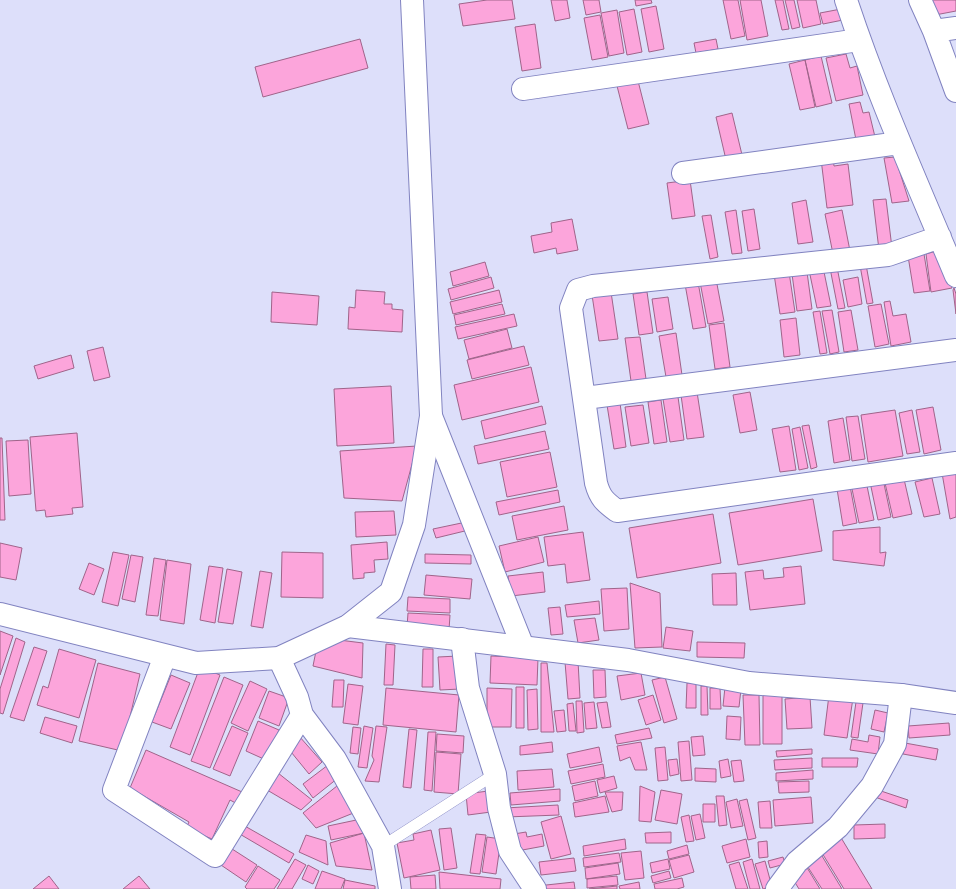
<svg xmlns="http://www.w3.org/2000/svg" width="956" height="889" viewBox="0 0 956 889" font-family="Barlow,sans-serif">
<rect width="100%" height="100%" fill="#dddffa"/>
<path fill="#fca5db" stroke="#a0648a" d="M487,0H512L515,19L463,26L459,4Z
M551,0H567L570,18L555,21Z
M583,0H599L601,12L586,15Z
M635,0H651L652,3L636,6Z
M723,0H738L745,36L731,39Z
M740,0H761L768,36L747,40Z
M775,0H783L789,29L782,30Z
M785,0H794L800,27L792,29Z
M797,0H816L821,24L803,28Z
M932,0H956V11L935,15Z
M656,6L664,49L649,52L641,9Z
M634,9L642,52L627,55L619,12Z
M841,9L843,20L823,24L820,13Z
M617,10L624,53L609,56L601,13Z
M600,15L608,57L592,60L584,18Z
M535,24L541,68L522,71L515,27Z
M360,39L368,68L263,97L255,67Z
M716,39L718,49L696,53L694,43Z
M846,54L850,68L857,66L863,95L836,101L826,58Z
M821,56L832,103L816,107L805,60Z
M805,60L815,107L800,110L789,64Z
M637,77L649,124L628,129L616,82Z
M860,102L863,113L869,112L876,141L857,145L849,104Z
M732,113L743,159L727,164L716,117Z
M833,157L834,166L848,164L853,205L827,208L821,159Z
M895,157L909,201L892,203L884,158Z
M690,180L695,216L672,219L667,183Z
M886,199L892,248L879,250L873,200Z
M806,200L813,242L798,244L792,203Z
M754,209L760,249L748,251L742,211Z
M736,210L742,253L732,254L725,212Z
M842,210L850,251L833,254L825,214Z
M711,215L718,257L710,259L702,216Z
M572,219L578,250L557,254L556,248L534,253L531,236L552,232L551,223Z
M940,250L952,288L931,292L926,254Z
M924,254L930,291L914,293L908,256Z
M865,259L873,303L867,304L859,260Z
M485,262L489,276L453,286L450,272Z
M836,262L845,308L838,309L829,263Z
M823,267L831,306L817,308L809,270Z
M789,272L795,312L780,314L774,274Z
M807,272L812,309L797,311L792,274Z
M491,277L494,288L451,300L448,289Z
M858,277L862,304L848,307L843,280Z
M716,279L724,321L708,324L700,282Z
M698,282L706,327L693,329L685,284Z
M954,288L956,294V314L953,290Z
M356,290L385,292L384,304H392V309L403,310L402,332L348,329L349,307L355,308Z
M499,290L502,302L453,314L450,302Z
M272,292L319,296L317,325L271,322Z
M611,292L618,339L599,341L592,295Z
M647,292L653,333L639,335L633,294Z
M668,297L673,329L657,332L652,299Z
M890,301L893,316L906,314L911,342L891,346L884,302Z
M502,304L505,314L456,325L454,315Z
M881,304L889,344L875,347L868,306Z
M832,310L839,352L830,354L822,311Z
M851,310L858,350L844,352L838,312Z
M820,311L827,353L820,354L813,312Z
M514,314L517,326L458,339L455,327Z
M796,318L800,355L784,357L780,320Z
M724,323L730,367L715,369L709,325Z
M507,329L512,348L469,359L464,340Z
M676,333L682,375L666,377L659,336Z
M640,337L646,379L631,381L625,338Z
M524,346L529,365L472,379L467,360Z
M103,347L110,377L94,381L87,351Z
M71,355L74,368L38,379L34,366Z
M531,367L539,402L462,420L454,385Z
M391,386L394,443L337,446L334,389Z
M697,392L704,437L687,439L681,395Z
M750,392L757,430L740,433L733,395Z
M678,397L684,440L670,442L663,399Z
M661,400L667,442L654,444L648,402Z
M620,403L626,447L614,449L607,405Z
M643,405L649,443L631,446L625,407Z
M542,406L546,424L485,439L481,421Z
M933,407L941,450L924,454L916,410Z
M895,410L903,456L868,462L861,415Z
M912,410L920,452L907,454L899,413Z
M858,416L865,459L852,461L846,417Z
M843,418L850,460L834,463L828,421Z
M809,425L817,467L811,469L802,426Z
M789,426L796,470L780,472L772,429Z
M800,427L808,468L799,470L792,429Z
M545,431L549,449L478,464L474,446Z
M77,433L83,507L72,508L73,514L46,517L45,510L36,511L30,437Z
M0,438H2L5,520H0Z
M28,440L31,494L9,496L6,441Z
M417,446L402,501L344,498L340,451Z
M550,452L557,487L507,497L500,462Z
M956,470V517L950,519L942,473Z
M932,478L940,514L924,517L915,482Z
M883,479L891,517L878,520L870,482Z
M904,479L912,514L893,518L885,483Z
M866,481L874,520L859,523L851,484Z
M850,486L857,523L843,526L837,489Z
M558,490L560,502L499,515L496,502Z
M813,499L822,551L738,565L729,513Z
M564,506L568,530L517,540L512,516Z
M394,511L396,535L356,537L355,512Z
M713,514L721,563L637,578L629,528Z
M471,521L473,529L436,538L433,529Z
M880,527V553L886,552L884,566L833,560V531Z
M583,532L590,580L567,583L565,564L548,566L544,537Z
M538,537L544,562L505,572L499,546Z
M387,542L388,559L374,560L375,572L364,573V578L353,579L351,545Z
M0,543L22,548L16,580L0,577Z
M113,552L129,555L118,606L102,602Z
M282,552L323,553V598L281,597Z
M425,554L471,555V564L425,563Z
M131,555L143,557L135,602L122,599Z
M154,558L166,560L158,616L146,615Z
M167,560L191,564L184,624L160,620Z
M89,563L104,569L94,595L79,589Z
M209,566L223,568L215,623L200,620Z
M801,566L805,604L750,610L745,572L763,570L764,579L784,577L783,568Z
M227,569L242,572L233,624L218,622Z
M260,571L272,573L263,628L251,626Z
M543,572L545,592L511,596L508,576Z
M736,573L737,605H713L712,574Z
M426,575L472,579L470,599L424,595Z
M630,583L660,593L662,647L635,648Z
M627,588L629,629L604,631L601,589Z
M408,597L450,599V613L407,611Z
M599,601L600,614L567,617L565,605Z
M560,607L563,634L551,635L548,608Z
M408,613L450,615L449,630L407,627Z
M595,618L599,640L578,643L574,620Z
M666,627L693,631L690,651L663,648Z
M0,631L13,636L0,675Z
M16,638L25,642L3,714L0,713V689Z
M339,640L363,643L362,678L313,666L317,646Z
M697,642L745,643L744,658L697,657Z
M386,644L395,645L393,685H384Z
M34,647L47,651L24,721L10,717Z
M59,649L96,660L79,718L37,705L43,686L48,688Z
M423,649H433V687H422Z
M458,656L460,689L440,690L438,657Z
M491,656L538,658L537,685L490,683Z
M578,661L580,698L568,699L565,662Z
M98,663L140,674L122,751L79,741Z
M541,663H547L554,732H541Z
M200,667L220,675L190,755L170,747Z
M593,670H605L606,697L594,698Z
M641,673L645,695L621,700L617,676Z
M171,675L190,683L171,729L152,722Z
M224,677L243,685L210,768L191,761Z
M665,677L677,719L664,723L652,680Z
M334,680H344L343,707H332Z
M250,681L267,689L248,731L231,723Z
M687,683H696V708H686Z
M348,684L363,686L358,725L343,723Z
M701,686H707L708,715H701Z
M516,687H524V728H516Z
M725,687L741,689L739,707L723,706Z
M386,688L459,695L456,732L383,725Z
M487,688L512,689L511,727H487Z
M710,688H720L721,709H710Z
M537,689L538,729L528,730L527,690Z
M269,691L289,698L279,726L259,718Z
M653,695L661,720L646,725L638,700Z
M743,695H759L760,745H745Z
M763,695H782V744H763Z
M829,695L853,698L847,738L824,735Z
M810,697L812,728L787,729L785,699Z
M576,701H582L584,732L577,733Z
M594,702L597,728L586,729L584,703Z
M607,702L611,727L602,728L597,703Z
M856,702L863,703L858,738L851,737Z
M573,703L576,731H569L567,704Z
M564,710L566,731L557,732L554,711Z
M875,710L888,713L884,732L871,729Z
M727,716L741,717L740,740L726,739Z
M45,717L77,726L72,743L40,733Z
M258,721L279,730L266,760L246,751Z
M949,723L950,735L909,738L908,726Z
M232,726L248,733L230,776L213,769Z
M364,726L373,728L367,768L358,767Z
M376,726L387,727L379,782L365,781L374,760L372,756Z
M353,727L361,728L358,754L350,753Z
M649,728L652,738L617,744L615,735Z
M409,729L417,730L411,788L403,787Z
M428,732H436L432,791L424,790Z
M437,734L464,736L463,753L436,751Z
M869,735L880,737L878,754L850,750L852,739L868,742Z
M299,736L322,762L309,774L287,747Z
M703,736L705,755L693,756L691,737Z
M689,741L692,780L681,781L678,742Z
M552,742L553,752L520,755V746Z
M641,742L647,770H635L630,757L620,761L617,746Z
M905,743L938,749L936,760L903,754Z
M599,747L602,762L570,768L567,754Z
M665,747L668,780L658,781L655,748Z
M812,749V754L777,757L776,751Z
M146,750L249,795L243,807L230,800L212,839L186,828L189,822L130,788Z
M436,752L461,754L458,794L434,792Z
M812,758V768L775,770L774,760Z
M822,758H858L857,767H822Z
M677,759L679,774L670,776L668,760Z
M728,759L731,776L721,778L719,761Z
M741,760L744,781L734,782L731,761Z
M603,764L605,777L571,784L568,771Z
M328,765L338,778L313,798L303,784Z
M695,768L716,769V782L695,781Z
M273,769L312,800L301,810L262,787Z
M552,769L554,787L518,790L517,771Z
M813,770V779L776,781V773Z
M614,776L617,788L600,793L597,780Z
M595,781L598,796L575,801L572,786Z
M809,781V792L779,793L778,782Z
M342,782L356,812L316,828L303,813Z
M640,786L655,792L651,822L639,821Z
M560,789V801L511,805L510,793Z
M875,789L908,800L906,808L872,796Z
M661,790L682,794L677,824L655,820Z
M488,791L491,812L468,815L466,794Z
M605,792H623L622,810L612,812Z
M605,796L609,812L575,817L573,803Z
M716,796H724L727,825L719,826Z
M811,797L813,823L775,826L773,800Z
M737,799L743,826L731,828L726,802Z
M747,799L756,838L748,840L739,801Z
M770,801L772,828H760L758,802Z
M703,804H715V822H703Z
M558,805L559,815L506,817L505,808Z
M700,814L705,838L696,840L691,816Z
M689,815L694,841L686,842L681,817Z
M561,816L571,854L551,859L541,822Z
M361,819L364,833L331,840L328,826Z
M885,824V838L854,839V825Z
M243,825L294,854L289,863L238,833Z
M451,828L457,868L444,870L439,829Z
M431,830L440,870L404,878L397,843L414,840L413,834Z
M526,832L527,837L542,834L544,846L517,851L514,834Z
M671,832V843H646L645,833Z
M364,833L372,870L336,866L330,843Z
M476,834L486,835L480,874L470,873Z
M306,835L326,841L328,865L299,852Z
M840,836L872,889H844L819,848Z
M487,837L501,839L496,874L482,872Z
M625,839L626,849L584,856L583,846Z
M746,839L750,857L727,863L722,846Z
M767,841L768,857L759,858L758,842Z
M687,845L689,854L669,859L667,851Z
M229,847L257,865L246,882L218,863Z
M641,851L644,878L625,880L621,853Z
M819,851L842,889H822L804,861Z
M619,853L621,862L584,867L583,858Z
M689,855L694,872L674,878L669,860Z
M783,857L785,864L770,868L768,861Z
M574,858L576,871L541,875L539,862Z
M295,859L306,865L292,889H277Z
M668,859L670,869L652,873L650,863Z
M752,859L760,889H750L743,862Z
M765,861L772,887L763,889L755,864Z
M739,862L748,889H736L729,865Z
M618,863L620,874L586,879L585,868Z
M308,865L319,871L313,884L302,879Z
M258,866L280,880L274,889H247L245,887Z
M806,866L820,889H799L791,876Z
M322,871L345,879L341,889H315Z
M669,871L671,878L653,883L651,876Z
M439,872L501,879L500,889H440Z
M435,875L436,889H411L410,877Z
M49,876L59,889H33Z
M139,876L150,889H123Z
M617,876L618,885L587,888V879Z
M682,878L684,887L677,889H655L654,884Z
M345,880L375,886V889H343Z
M574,882L575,889H539L537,886Z
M639,882L640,889H620L619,886Z
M617,886V889H589Z"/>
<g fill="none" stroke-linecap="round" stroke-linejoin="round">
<defs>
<path id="service" d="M383,846L495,774"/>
<path id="minor" d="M846,0C877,94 918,185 956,276
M920,0L934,31L956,91
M934,31L956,28
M523,89L859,40
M683,173L899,143
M940,237L888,255L593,286L578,290L571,308L596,483C600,498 605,502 617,511L956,463
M585,398L956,350
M431,416L523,647
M462,639L468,688L495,774L499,808L510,851L535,889
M165,656L114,790L215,856L302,715
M279,658L297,697L302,715L335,759L383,846L390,889
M777,889L797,862L838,827L872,786L895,744L901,695"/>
<path id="tertiary" d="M348,626L628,660L749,683L901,695L956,703"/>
<path id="secondary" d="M0,614L196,663L279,658L348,626L391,592L414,525L431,416L412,0"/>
</defs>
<use href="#service" stroke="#8183c0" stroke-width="12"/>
<use href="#minor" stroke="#8183c0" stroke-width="24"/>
<use href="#tertiary" stroke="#8183c0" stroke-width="24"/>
<use href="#secondary" stroke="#8183c0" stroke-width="24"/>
<use href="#service" stroke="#fff" stroke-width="11"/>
<use href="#minor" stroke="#fff" stroke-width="22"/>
<use href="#tertiary" stroke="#fff" stroke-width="22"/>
<use href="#secondary" stroke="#fff" stroke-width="22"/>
</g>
</svg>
